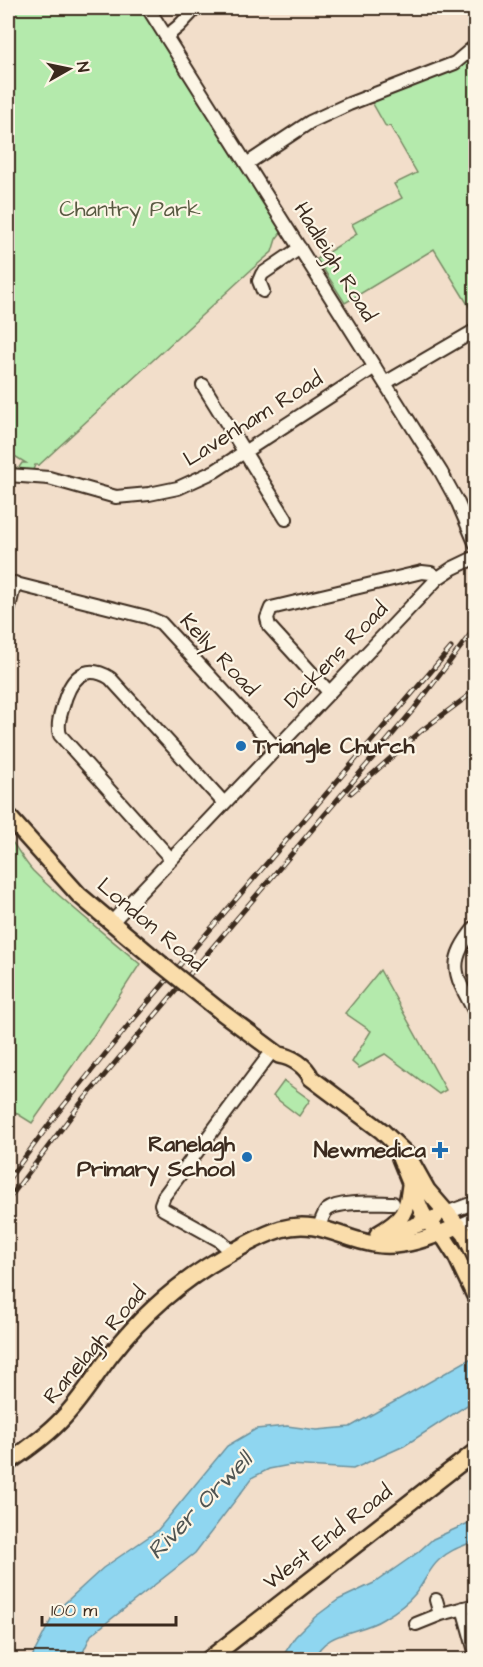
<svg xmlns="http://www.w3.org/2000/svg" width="483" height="1667" viewBox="0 0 483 1667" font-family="'Architects Daughter',sans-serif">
<rect width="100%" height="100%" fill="#f2deca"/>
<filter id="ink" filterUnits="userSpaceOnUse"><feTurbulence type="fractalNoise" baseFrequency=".0167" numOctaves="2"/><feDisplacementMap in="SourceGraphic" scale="12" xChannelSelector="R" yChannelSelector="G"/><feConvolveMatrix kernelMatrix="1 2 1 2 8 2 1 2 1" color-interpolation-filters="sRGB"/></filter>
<g filter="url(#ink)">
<path fill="#b4eaac" stroke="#788a65" stroke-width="1.5" d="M8,8H148L286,226L276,239L272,252L251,270L39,465H35L33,470H8L12,464L18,469L22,463H26L8,452Z
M475,49V316L434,249L345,303L317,259L357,234L352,224L402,198L394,184L417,173L390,126L386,127L368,95Z
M8,837C17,847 23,860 33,871C66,904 104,933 140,964L92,1038L32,1123L8,1108Z
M380,970L446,1090L439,1094L385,1054L359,1068L352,1062L371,1031L345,1013Z
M284,1081L310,1100L299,1116L273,1096Z"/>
<path fill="#8fd6f0" stroke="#6d919c" stroke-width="1.5" d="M475,1356V1395L468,1400L469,1404L404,1446L353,1469L290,1465L269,1469L253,1477L195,1553L91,1635L80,1659H31L55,1612L103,1568L157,1531L227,1446L256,1429L287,1426L317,1430L350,1427Z
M475,1520V1541C463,1546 449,1550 439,1560C429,1569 424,1583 415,1594C406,1605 395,1612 383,1619C360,1634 325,1630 314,1659H281L295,1637L315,1617L338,1600L374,1583L417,1553L433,1539Z"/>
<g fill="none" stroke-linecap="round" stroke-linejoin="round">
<defs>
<path id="minor" d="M148,8L441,472L458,503L476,545
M167,36L179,26L196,8
M248,163L310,122L349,104L455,63L476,45
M263,291L259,281L262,274L300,248
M385,383L476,330
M203,385L286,519
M8,475L49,478L116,497L149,494L178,488L215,471L375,367
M8,582L147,617L161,623L276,748
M8,611L15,583
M329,692L269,626L267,618L271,608L422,572L431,573L438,578
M171,859L60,735C57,725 60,716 63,706C69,683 82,661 110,678L224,803
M111,923L438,578L453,568L476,557
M476,926C445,964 455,975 476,1014
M446,1213L476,1202
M458,1226L476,1218
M319,1227C321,1222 323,1214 327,1210C339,1200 377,1203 393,1203
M232,1252L219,1240L163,1209L161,1204L164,1196L273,1050
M436,1600L440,1614
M463,1608L476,1655
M416,1624L441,1614L476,1605"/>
<path id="major" d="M8,816L79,895L161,964
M220,1011L279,1055C292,1057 306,1066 311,1078L382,1131L408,1156L427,1190L465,1234L476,1258
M400,1158L422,1212L427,1221L445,1239L456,1256L476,1298
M378,1234C403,1220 407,1212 410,1185
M377,1240L435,1218
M8,1463C27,1449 48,1435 64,1417C82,1398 95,1376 111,1355C145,1311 186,1276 236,1250C250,1242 265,1234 281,1229C317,1218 341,1239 374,1244C402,1249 433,1237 458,1226
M208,1660L476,1451"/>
</defs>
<use href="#minor" stroke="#3b2a1e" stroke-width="16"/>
<use href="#major" stroke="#3b2a1e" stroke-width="20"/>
<use href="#minor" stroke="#fcf5e5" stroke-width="12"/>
<use href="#major" stroke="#faddab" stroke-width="15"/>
<defs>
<path id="rail" d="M351,793L421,731L476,690
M8,1180L56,1115L131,1022L451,648
M8,1200L81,1103L414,709L475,628"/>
</defs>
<use href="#rail" stroke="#3b2a1e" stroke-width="5"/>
<use href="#rail" stroke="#fcf5e5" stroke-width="3" stroke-dasharray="9" stroke-linecap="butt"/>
<defs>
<path id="major-bridge" d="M161,964L220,1011"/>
</defs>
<use href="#major-bridge" stroke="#3b2a1e" stroke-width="20" stroke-linecap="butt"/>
<use href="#major-bridge" stroke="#faddab" stroke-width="15"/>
</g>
</g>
<g fill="#1f6fb2" stroke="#fcf5e5" stroke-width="2">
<circle cx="241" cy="746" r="6"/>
<path d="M437 1141h6v6h6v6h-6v6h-6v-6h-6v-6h6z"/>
<circle cx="247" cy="1157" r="6"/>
</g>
<g text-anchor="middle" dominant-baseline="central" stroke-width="4.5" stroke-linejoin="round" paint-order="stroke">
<g font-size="22" fill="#595a42" stroke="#fcf5e5">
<text x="130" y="209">Chantry Park</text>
</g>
<g font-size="22" fill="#3b2a1e" stroke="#fcf5e5">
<text transform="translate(335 262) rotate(58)">Hadleigh Road</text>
<text transform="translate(253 419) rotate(-32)">Lavenham Road</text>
<text transform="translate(219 655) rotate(47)">Kelly Road</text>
<text transform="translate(336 655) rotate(-46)">Dickens Road</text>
<text transform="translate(151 925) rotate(40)">London Road</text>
<text transform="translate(95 1345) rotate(-50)">Ranelagh Road</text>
<text transform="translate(328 1537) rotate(-38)">West End Road</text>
</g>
<g font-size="22" font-weight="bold" fill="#3b2a1e" stroke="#fcf5e5" text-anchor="end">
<text x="253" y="746" text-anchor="start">Triangle Church</text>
<text x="235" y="1144">Ranelagh<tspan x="235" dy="25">Primary School</tspan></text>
<text x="426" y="1150">Newmedica</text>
</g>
<g font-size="24" font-style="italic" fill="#505552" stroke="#fcf5e5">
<text transform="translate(200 1506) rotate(-46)">River Orwell</text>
</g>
</g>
<rect width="483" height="1667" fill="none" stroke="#fcf5e5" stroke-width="30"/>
<rect x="15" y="15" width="453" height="1637" fill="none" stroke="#3b2a1e" stroke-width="2" filter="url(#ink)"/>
<g transform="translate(69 69) rotate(81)" stroke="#fcf5e5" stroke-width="4.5" paint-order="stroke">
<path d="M0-4.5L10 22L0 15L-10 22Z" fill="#3b2a1e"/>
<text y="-9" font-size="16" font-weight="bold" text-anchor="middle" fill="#3b2a1e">N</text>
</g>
<path d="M42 1616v9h134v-9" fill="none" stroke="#3b2a1e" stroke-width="3"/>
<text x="51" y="1616" font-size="18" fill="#3b2a1e" stroke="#fcf5e5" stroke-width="4.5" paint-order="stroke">100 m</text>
</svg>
